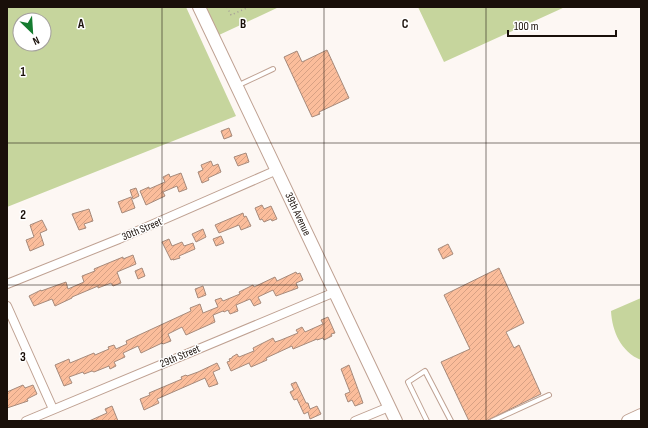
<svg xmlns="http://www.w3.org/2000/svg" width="648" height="428" viewBox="0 0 648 428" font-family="'Sofia Sans Condensed',sans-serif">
<defs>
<pattern id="building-hatch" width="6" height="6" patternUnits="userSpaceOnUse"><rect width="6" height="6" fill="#fbbd9b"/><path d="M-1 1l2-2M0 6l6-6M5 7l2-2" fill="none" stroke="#d7a184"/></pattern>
</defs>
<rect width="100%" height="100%" fill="#fdf7f3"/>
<path fill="#c6d59d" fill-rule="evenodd" d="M7,7H186L236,116L7,207ZM20,20H44V44H20Z
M206,7H279L219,35Z
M418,7H565L444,62Z
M641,298V360C621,352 612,331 611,311Z"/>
<path fill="url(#building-hatch)" stroke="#a68a7b" d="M327,50L349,98L319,112L320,114L312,117L284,57L297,51L302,62Z
M229,128L232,136L224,139L221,131Z
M246,153L249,162L238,166L234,157Z
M211,161L213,166L218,164L221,172L208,178L209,180L202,183L198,172L203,170L201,165Z
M181,173L187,189L179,192L177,186L163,192L165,196L146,205L140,191L149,187V189L165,182L163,177L169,174L170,177Z
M136,188L139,196L133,199L130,190Z
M131,197L135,208L122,213L118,202Z
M262,205L264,209L271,206L277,219L272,221L271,219L264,222L262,219L260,220L255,208Z
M89,209L93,221L84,224L86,228L79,230L72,214Z
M243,213L244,217L246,216L251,226L241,230L239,225L219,233L215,225Z
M42,220L47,230L40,233L44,245L30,251L26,240L34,237L30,225Z
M203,229L206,237L196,242L192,234Z
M221,236L224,243L216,246L213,239Z
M169,239L172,246L182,242L184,246L193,243L195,249L179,256L180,258L173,260V259L171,260L162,242Z
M448,244L453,254L443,259L438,249Z
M133,255L136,264L117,272L121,283L113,286L111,283L98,288V286L72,297V298L55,306L52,299L34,306L29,296L41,290V291L66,282L68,289L84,282L82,276L95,271L94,269L123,257V259Z
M142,268L145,276L138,279L135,271Z
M499,268L524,323L506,332L514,348L519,345L541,394L486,421H469L441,362L470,349L444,295Z
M296,272L297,274L300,273L303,280L296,283L298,288L276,296L273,290L258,297L261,303L254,306L250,299L236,305L238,311L230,314L228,310L224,312L223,311L213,315L215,322L186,335L182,327L168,334L171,341L163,344L162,343L141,353L138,346L123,353L125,357L114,362L116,366L110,369L109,366L94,372L92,371L84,374L83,372L69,377L72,383L64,386L55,365L69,359L70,363L94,353L95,355L109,349L108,347L114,345L116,349L127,344L126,341L191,311L190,308L200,304L203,313L218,307L215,300L221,298L223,301L240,294L239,292L253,285L254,287L275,277L277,281Z
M203,286L206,295L198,298L195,289Z
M328,317L335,333L331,334L332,336L324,340L323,338L317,340V339L293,349L292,346L266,358L267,360L251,367L249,363L231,371L227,362L230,361L229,359L232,358V357L237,354L239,357L254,351L253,348L273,338L275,342L281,340L298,333L296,330L302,327L305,332L323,324L321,320Z
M217,363L220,369L213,372L218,384L209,387L205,378L157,399L159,403L144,410L140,399L150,395L149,393L182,379L181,377L186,375L187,376L198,372Z
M349,365L363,403L355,406L352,400L348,402L345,394L350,392L341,369Z
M296,382L306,403H308L310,409L317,406L321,414L310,419L308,412L304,414L297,399L294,400L290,392L294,390L291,384Z
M23,385L25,388L33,385L37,394L27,399L28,401L7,408V392Z
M112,406L118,421H89L107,413L105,409Z"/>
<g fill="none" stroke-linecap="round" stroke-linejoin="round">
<defs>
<path id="lane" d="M239,85L273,69
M427,421L408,382L425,371L451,421
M492,421L549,395"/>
<path id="street" d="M7,284L119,239L277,170
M7,306L53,409
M26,421L335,292
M355,421L389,407"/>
<path id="secondary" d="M199,7L396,421
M628,421L641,415"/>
</defs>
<use href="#lane" stroke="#bfa192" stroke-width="6"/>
<use href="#street" stroke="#bfa192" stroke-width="10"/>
<use href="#secondary" stroke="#bfa192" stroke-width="14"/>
<path stroke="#a49c97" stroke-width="1.5" stroke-dasharray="1 3" stroke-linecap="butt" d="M227,7L231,15L249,7"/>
<use href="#lane" stroke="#fff" stroke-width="4"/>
<use href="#street" stroke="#fff" stroke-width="8"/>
<use href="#secondary" stroke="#fff" stroke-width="12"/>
</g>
<path fill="none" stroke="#190f09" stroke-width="1" stroke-opacity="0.55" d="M162,7V421M324,7V421M486,7V421M7,143H641M7,285H641"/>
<g text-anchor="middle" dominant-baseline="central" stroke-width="3" stroke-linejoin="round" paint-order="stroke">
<g font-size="11" fill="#190f09" stroke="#fff">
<text transform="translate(298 214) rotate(65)">39th Avenue</text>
<text transform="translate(142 229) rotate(-23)">30th Street</text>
<text transform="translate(180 356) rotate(-23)">29th Street</text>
</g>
</g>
<g font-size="13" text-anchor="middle" font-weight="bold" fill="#190f09" stroke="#fff" stroke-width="3" stroke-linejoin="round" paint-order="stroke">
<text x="81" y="28">A</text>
<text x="243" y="28">B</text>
<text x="405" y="28">C</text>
<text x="23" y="76">1</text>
<text x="23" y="219">2</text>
<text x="23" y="361">3</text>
</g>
<rect width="648" height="428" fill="none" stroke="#190f09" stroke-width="16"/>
<g transform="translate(32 32) rotate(155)"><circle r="19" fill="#ffffff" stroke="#a39f9d"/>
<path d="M0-3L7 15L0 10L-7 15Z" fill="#157c30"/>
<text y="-6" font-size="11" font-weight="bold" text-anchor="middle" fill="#190f09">N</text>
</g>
<path d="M508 30v6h108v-6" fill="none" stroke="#190f09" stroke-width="2"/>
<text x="514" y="30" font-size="12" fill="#190f09" stroke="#ffffff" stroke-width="3" paint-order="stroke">100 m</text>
</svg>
